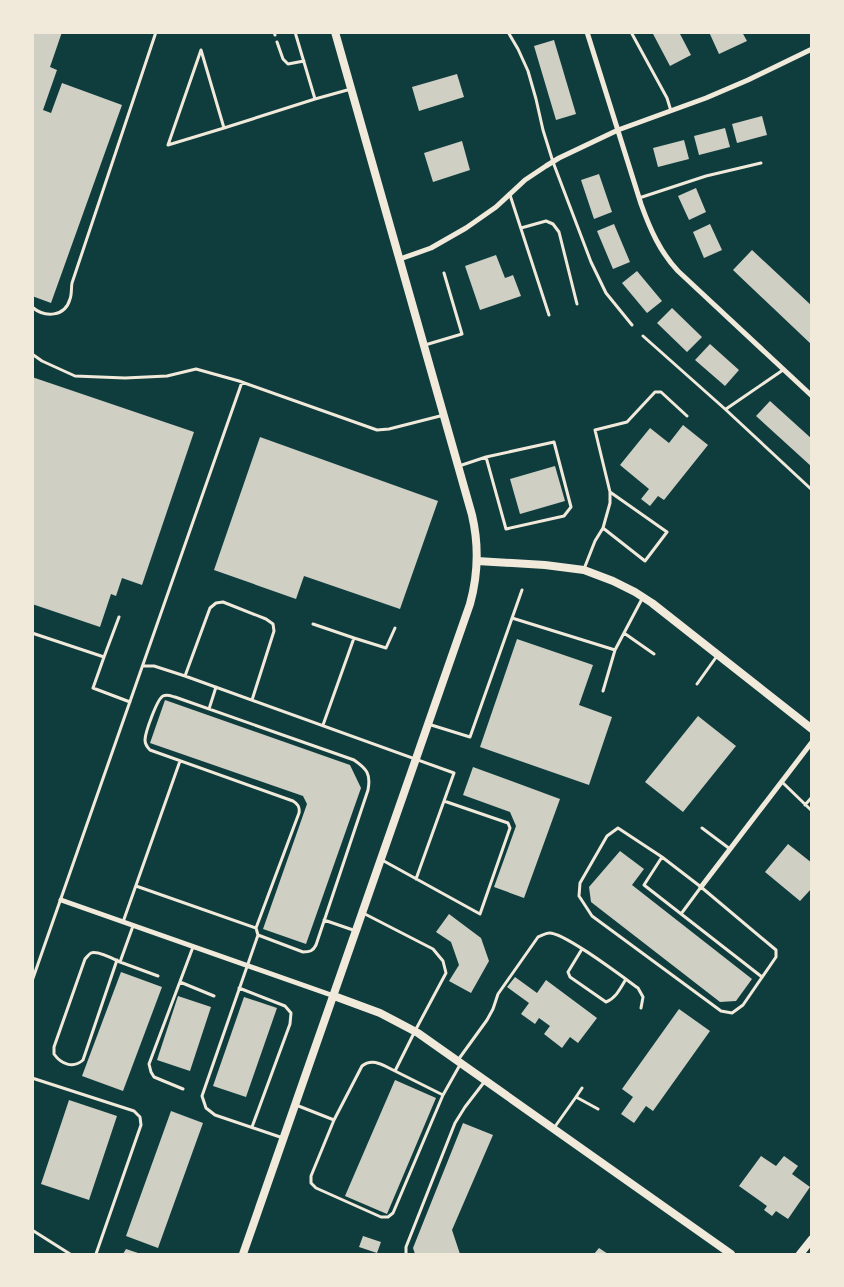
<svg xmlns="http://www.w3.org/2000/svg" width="844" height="1287" viewBox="0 0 844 1287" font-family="Literata,serif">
<rect width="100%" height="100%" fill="#0f3d3e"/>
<path fill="#cfcfc3" d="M32,32H62L50,67L57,70L43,110L51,113L62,83L122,105L51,303L32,296Z
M652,32H679L691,55L670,66Z
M709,32H742L747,41L719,54Z
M554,40L576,114L556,120L534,46Z
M457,74L464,97L419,111L412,87Z
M762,116L767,135L737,143L732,124Z
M725,128L730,147L699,155L694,136Z
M684,140L689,159L658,167L653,148Z
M462,141L470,170L433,182L424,153Z
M599,174L612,212L594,219L581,180Z
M696,188L706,212L689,220L678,196Z
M614,224L630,262L613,269L597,231Z
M710,224L722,250L704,258L693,232Z
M752,250L812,306V345L733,270Z
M496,255L505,278L513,275L521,296L480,310L465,266Z
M637,271L662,301L647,313L622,283Z
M672,308L702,337L687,352L657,323Z
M710,344L739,370L725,386L695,360Z
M32,377L194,432L142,585L122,578L116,596L111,594L100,627L32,604Z
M770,401L812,439V467L756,416Z
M683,425L708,445L664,500L658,496L650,506L641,499L649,489L620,465L650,428L669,443Z
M260,437L438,501L400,609L304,576L296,599L214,570Z
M555,466L565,501L520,514L510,479Z
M517,639L593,665L579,705L612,717L589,785L480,747Z
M165,700L350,765L361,788L306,944L263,929L307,804L303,796L150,743Z
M698,716L736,746L683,812L645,782Z
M473,767L560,799L524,898L494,887L516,826L510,812L463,795Z
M788,844L812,863V888L800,901L765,872Z
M620,851L644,869L632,885L752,979L736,1001L720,1002L591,902L589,887Z
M449,914L481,938L489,961L471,993L449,981L459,965L451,942L436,932Z
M121,972L162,987L123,1091L82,1076Z
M515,977L537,993L546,980L597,1018L578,1043L570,1037L562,1048L544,1034L550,1026L539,1018L535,1024L521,1014L529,1003L507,987Z
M178,996L211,1007L190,1071L157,1060Z
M244,997L277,1008L246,1097L213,1086Z
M679,1009L710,1031L653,1111L646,1106L634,1123L621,1114L633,1097L622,1089Z
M395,1080L436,1098L387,1214L345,1196Z
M69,1100L117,1116L89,1200L41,1184Z
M171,1111L203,1123L158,1248L126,1236Z
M463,1123L493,1135L452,1230L460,1254H415L413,1248Z
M761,1156L776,1166L784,1156L798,1166L792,1174L810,1187L788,1219L776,1211L772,1216L764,1210L767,1206L739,1186Z
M363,1236L381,1242L377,1253L359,1247Z
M599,1248L608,1254H594Z
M126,1249L141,1254H123Z"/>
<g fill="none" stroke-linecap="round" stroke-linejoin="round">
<path stroke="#f1e9da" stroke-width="3" d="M274,32L275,35
M295,32L315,99L351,89
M508,32L518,49L528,71L536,99L543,130L553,162L591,262L606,293L632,325
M631,32L667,98L671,111
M277,42L283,59L288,64L304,61
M224,128L168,145L201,50L224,128L315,99
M510,195L549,315
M639,198L706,176L761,163
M521,228L546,221L553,224L559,232L577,304
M32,307C45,318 65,317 70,299C72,294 71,288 72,283L156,32
M643,336L725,409L812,490
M425,345L462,334L444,273
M32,354L42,361L75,376L125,378L167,376L196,369L239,381L377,430L389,429L444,415
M726,409L783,370
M459,466L486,457L554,442L571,507L564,516L506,529L486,457
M610,492L595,430L627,422L655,392H661L687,416
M584,569L595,541L603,528L645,561L667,532L610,492V503L603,528
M512,618L615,650L603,691
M313,624L354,638L323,725
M32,633L104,657L93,688L130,702
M624,633L654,654
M354,638L386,648L395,628
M615,650L643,597
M104,657L119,617
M143,666H154L185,676L454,773L444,801
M185,676L210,608L216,603L223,602L266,619L273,624L274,631L252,700
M697,684L717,656
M209,709L216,687
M428,724L470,737L522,590
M782,782L812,811
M805,805L812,797
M618,828L662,857L701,887L776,950V957L743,1005L732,1013L721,1011L592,916L579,896L580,883L607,836Z
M702,828L730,849
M662,857L644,885L762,977
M382,860L480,914L510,828L508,823L444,801L416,879
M136,886L256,928
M363,913L433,949L443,961L446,973L415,1031L395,1071C384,1066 373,1057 362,1066L334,1120L311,1176V1183L316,1188L381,1217H388L393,1213L443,1095L395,1071
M681,914L701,887
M324,920L356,931
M123,922L180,761
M258,935L256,928L299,813C300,807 298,804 293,801L150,750C147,747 145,744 145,740C145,733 157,699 163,696C167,694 171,696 175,697L354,760C367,769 371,774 368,790L316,945C313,951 310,952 303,952L258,935L202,1096L206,1108L215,1115L283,1138
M582,949L568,972L570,977L606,1002C616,998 620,989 626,979
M117,960L83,1060C73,1069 61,1064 54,1054V1047L85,959C87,957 89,954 91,953C97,950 114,959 120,962L133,926
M120,962L158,976
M32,981L242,382
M180,982L214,996
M239,988L285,1006L291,1013L290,1024L252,1127
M458,1060L487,1020L493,1009L498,994L538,937C541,936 546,933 549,933C564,932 624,978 638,988L643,997L641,1008
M32,1078L134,1111L140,1117L141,1125L96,1254
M183,1089L154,1077L151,1072L149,1064L193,947
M443,1095L461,1063
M576,1097L582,1088
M296,1105L334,1120
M554,1128L576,1097L598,1109
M32,1230L70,1254
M406,1254V1247L455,1123L465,1107L485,1081"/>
<path stroke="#f1e9da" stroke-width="5" d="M587,32L641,204C650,229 660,252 678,271L812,396
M400,259L431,248L466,228L496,207L525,180L546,166L559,158L618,130L706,98L748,80L812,49
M701,887L812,742
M61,900L334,996"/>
<path stroke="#f1e9da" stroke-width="8" d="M477,561L545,565L584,570L613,581L635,592L652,603L812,729
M334,996L380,1013L418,1033L731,1254
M243,1254L470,604C478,575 479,545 472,515L335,32
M800,1254L812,1239"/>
</g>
<rect width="844" height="1287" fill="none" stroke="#f1e9da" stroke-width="68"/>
</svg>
